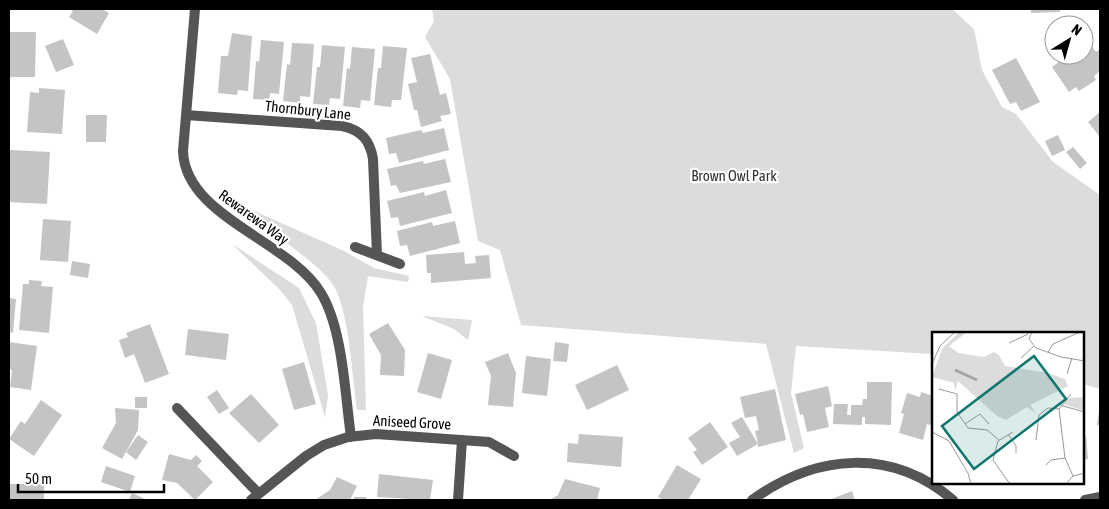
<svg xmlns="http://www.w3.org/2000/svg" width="1109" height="509" viewBox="0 0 1109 509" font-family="'Asap Condensed',sans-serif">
<rect width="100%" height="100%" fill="#fff"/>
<path fill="#dcdcdc" d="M432,9H952L974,29L982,70L1002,107L1016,114L1053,162L1100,195V389L1083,384V333H933V354L796,346L791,393L804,448L794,453L766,344L521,325L500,250L478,241L450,79L425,37L434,21Z
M250,209L344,251L374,268L409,276L408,282L368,276L363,307L366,410H357C352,376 350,321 336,290C326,267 271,233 249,217Z
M232,244L299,288L316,323L328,395L325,417L292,305L280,290Z
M422,316L472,320L468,340L454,329Z"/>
<path fill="#c4c4c4" d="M68,9H102L109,13L97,34L69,17L73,11Z
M1031,9H1060V12L1031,13Z
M9,32H36L35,77H10Z
M232,33L252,36L248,91L238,90L237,95L218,93L221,56H228Z
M63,39L74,65L56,72L45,46Z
M261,40L284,42L279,94L270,93L269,100L253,99L256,61L259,62Z
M1088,41L1096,52L1100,49V71L1094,76L1096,80L1079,91L1076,87L1069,92L1052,67L1068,55H1084V44Z
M292,43L314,44L310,97L300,96V103L283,101L287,64L290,65Z
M322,45L345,47L340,99L330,98L329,105L313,104L317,67H320Z
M383,46L407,48L401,100H392L391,107L374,105L378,68H381Z
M352,47L375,49L370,101L361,100L360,108L343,106L347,68L350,69Z
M430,54L440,95L446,93L451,114L440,116L442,121L421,127L417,110H414L408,84L417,82L411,58Z
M1016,58L1040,102L1021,111L1016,102L1010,104L992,70Z
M39,88L65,90L62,134L27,132L30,92L39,93Z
M1100,112V137L1088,122Z
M86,115H107L106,142H86Z
M444,128L449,150L399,163L396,153L389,154L386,138L421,130L423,133Z
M1058,135L1065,150L1052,156L1045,141Z
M1073,147L1087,163L1080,169L1066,152Z
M10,150L50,152L47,204L9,202Z
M445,159L451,182L400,193L396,185L391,186L387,169L423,161L424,164Z
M446,190L452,213L400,226L398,217L391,218L387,201L424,192L425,196Z
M43,219L71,221L68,262L40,260Z
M455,221L460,243L410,256L407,245L400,246L397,231L432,222L433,226Z
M464,252L465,264L476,263L475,256L489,255L491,278L431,283V273H427L426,255Z
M72,261L90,264L88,278L70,275Z
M29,280L42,281L41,286L53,287L49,333L19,330L23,284H29Z
M9,298L16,299L13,333L9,332Z
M388,323L405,350L404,376L380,375L381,355L369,334Z
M150,324L169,374L145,383L134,354L125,358L119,340L128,337L126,333Z
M188,329L229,334L226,360L185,355Z
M9,342L37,346L31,390L10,387L12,370L9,369Z
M555,342L569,344L567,362L553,361Z
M428,353L452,360L441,399L417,392Z
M508,353L516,373L513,407L488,405L491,376L485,362Z
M526,356L551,359L547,396L522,393Z
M304,362L316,404L294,410L282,369Z
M617,365L629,390L587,410L575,385Z
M867,382H892L891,425L865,424V417H862V425L833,424L834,404H848L847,415H851V405H862L863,399H867Z
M828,386L832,406L825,408L829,427L807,432L803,414L800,415L795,394Z
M775,389L786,440L758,447V444L737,456L729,443L740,437L731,423L742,417L758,444L755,431L759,430L756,416L745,418L740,397Z
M217,390L229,408L219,414L207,397Z
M921,392L933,396V426L927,424L923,440L899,433L904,414L901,413L907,393L920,397Z
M251,394L279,425L259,443L229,413Z
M135,397H147V408H135Z
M41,400L62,415L34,456L9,439L21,421L25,424Z
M115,408L139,410L138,430L122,459L102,448L116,423Z
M1099,411H1100V426L1097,425Z
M710,422L728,447L702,465L693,452L697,450L688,438Z
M579,434L623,437L621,467L567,462L568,443L578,444Z
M138,435L148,442L136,460L126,452Z
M1083,436H1086L1088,459L1083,460Z
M169,454L191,460L196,455L202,461L197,466L213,482L195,500L177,483L162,480Z
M677,465L701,479L688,500H664L658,497Z
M106,466L135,476L130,492L101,482Z
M379,474L433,480L430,500L377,497Z
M337,477L357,486L350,500H315L330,490Z
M565,479L600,488L597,500H550L558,495Z
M9,484H44V500H9Z
M852,491L855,500H829Z
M132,493L147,500H129Z
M354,497H366L367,500H354Z"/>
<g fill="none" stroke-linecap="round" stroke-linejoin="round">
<path stroke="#555" stroke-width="10" d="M195,9L183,151C185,217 289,240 321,293C343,329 345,395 351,437
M186,115L342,126C361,130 370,140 373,159L377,255
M355,247L400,264
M177,408L258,493
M251,500L306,456L324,445L348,437L376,434L489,442L514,456
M458,500L462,440
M752,500C816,454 891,447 953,500
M1085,500L1100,497"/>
</g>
<g text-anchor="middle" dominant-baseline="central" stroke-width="4.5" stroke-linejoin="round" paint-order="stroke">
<g font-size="15" fill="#000" stroke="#fff">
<text transform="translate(308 110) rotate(6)">Thornbury Lane</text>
<text transform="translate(254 217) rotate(36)">Rewarewa Way</text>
<text transform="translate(412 422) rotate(3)">Aniseed Grove</text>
</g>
<g font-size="15" fill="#333" stroke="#fff">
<text x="734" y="175">Brown Owl Park</text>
</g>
</g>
<g transform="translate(932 332)">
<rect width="152" height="152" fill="#fff"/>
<path d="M27,0H35L17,14L26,21L52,25L62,20L67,23L73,34L116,41L133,47L136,54L98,73L105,82L95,75L74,88L65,84L26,49L23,59L22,51L0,45L10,17ZM152,65V79L131,72L137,66Z" fill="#dcdcdc"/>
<path fill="none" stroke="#a3a3a3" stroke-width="2.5" d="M23,38L45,48"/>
<path fill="none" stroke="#999" stroke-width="1" d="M100,0L97,7L104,16L129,25L153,29M77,11L96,2M116,20L121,12L148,0M89,26L102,14M0,32L8,14L23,0M135,42L140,26M7,57L25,62V80L36,96L55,98L67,108M139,62L127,77L133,126L141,144M128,73L152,80M33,92L48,82L57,92M0,100L17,109L36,141L39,152M76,102L84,114V121M104,108L107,83L116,76L127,77M114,133L119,128L133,126M78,152L61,128L66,109L81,100M134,152L141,144L153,141"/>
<path fill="#0f766e" fill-opacity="0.15" stroke="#0f766e" stroke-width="2.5" d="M102,24L134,67L42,137L10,94Z"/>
<rect width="152" height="152" fill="none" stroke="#000" stroke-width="2.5"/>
</g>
<rect width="1109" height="509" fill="none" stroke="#000000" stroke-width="20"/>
<g transform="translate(1069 40) rotate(37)"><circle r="24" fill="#ffffff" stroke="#999999"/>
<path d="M0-4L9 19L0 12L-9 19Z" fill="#000000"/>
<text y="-8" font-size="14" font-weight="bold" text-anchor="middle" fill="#000000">N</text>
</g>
<path d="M18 484v8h146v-8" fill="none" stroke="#000000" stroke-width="2.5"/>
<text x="25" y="484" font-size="15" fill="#000000" stroke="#ffffff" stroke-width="4" paint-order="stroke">50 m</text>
</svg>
